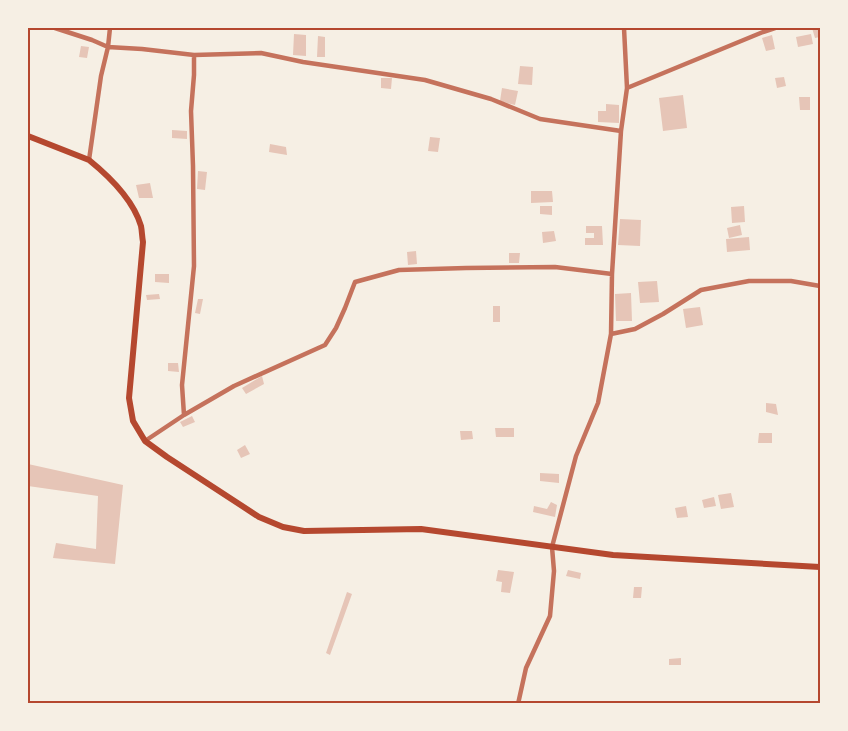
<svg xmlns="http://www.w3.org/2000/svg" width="848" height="731" viewBox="0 0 848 731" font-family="'Fira Sans',sans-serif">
<rect width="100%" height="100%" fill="#f6efe4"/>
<path fill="#e6c5b7" d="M812,28H820V37L815,38Z
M294,34L306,35V56L293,55Z
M811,34L813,44L798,47L796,37Z
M772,35L775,49L766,51L762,38Z
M318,36L325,37V57H317Z
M81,46L89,47L87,58L79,57Z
M520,66L533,67L532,85L518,84Z
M784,77L786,86L777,88L775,78Z
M381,78H392L391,89L381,88Z
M502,88L518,91L515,105L500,101Z
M683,95L687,128L663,131L659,98Z
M799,97H810V110H800Z
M606,104L619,105V123L598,122V111H606Z
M172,130L187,131V139L172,138Z
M430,137L440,138L438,152L428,151Z
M270,144L286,147L287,155L269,152Z
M198,171L207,172L205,190L197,189Z
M150,183L153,198H139L136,185Z
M531,191H552L553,202L531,203Z
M540,206H552V215L540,214Z
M744,206L745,222L732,223L731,207Z
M620,219L641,220L640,246L618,245Z
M740,225L742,235L729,238L727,228Z
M586,226H602L603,245H585V238H594V233H586Z
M554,231L556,241L543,243L542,232Z
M749,237L750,250L727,252L726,239Z
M416,251L417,264L408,265L407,252Z
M509,253H520L519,263H509Z
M155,274H169V283L155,282Z
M657,281L659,302L640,303L638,282Z
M631,293L632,321H616L615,294Z
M159,294L160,299L147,300L146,295Z
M198,299H203L200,314L195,313Z
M493,306H500V322H493Z
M700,307L703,325L686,328L683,309Z
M168,363H178L179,372L168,371Z
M262,376L264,384L246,394L242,388Z
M766,403L776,404L778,415L766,412Z
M192,416L195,422L183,427L180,422Z
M495,428H514V437H496Z
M460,431H472L473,439L461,440Z
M759,433H772V443H758Z
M245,445L250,454L241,458L237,450Z
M28,464L123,485L115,564L53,558L56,543L96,549L98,496L28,486Z
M540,473L559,474V483L540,481Z
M731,493L734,507L721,509L718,495Z
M714,497L716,506L704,508L702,500Z
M551,502L557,505L555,517L533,512L534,506L547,509Z
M686,506L688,517L677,518L675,508Z
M498,570L514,572L510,593L501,592L502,582L496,581Z
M568,570L581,573L580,579L566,576Z
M634,587H642L641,598H633Z
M347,592L352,594L330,655L326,653Z
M681,658V665H669V659Z"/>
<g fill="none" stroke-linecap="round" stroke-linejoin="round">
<path stroke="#c5725c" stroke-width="4.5" d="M55,28L92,40L108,47L142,49L194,55L261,53L303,62L425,80L491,99L540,119L621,131
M627,88L763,32L775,28
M89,160L101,76L108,47L110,28
M611,334L635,329L663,314L701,290L749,281H791L820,286
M184,415L182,385L194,266L193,166L191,111L194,75V55
M145,441L184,415L234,386L325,345L336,328L345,308L355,282L399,270L466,268L555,267L612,274
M518,704L526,668L550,616L554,571L552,547L576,456L598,403L611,334L612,274L621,131L627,88L624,28"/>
<path stroke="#b5482f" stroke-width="6" d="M28,136L89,160C110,177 133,199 141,226C142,231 142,237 143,242L129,398L133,421L145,441L167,457L259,517L283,527L304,531L421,529L613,555L820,567"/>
</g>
<rect width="848" height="731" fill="none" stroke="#f6efe4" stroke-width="58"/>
<rect x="29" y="29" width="790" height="673" fill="none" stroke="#b5482f" stroke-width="2"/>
</svg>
